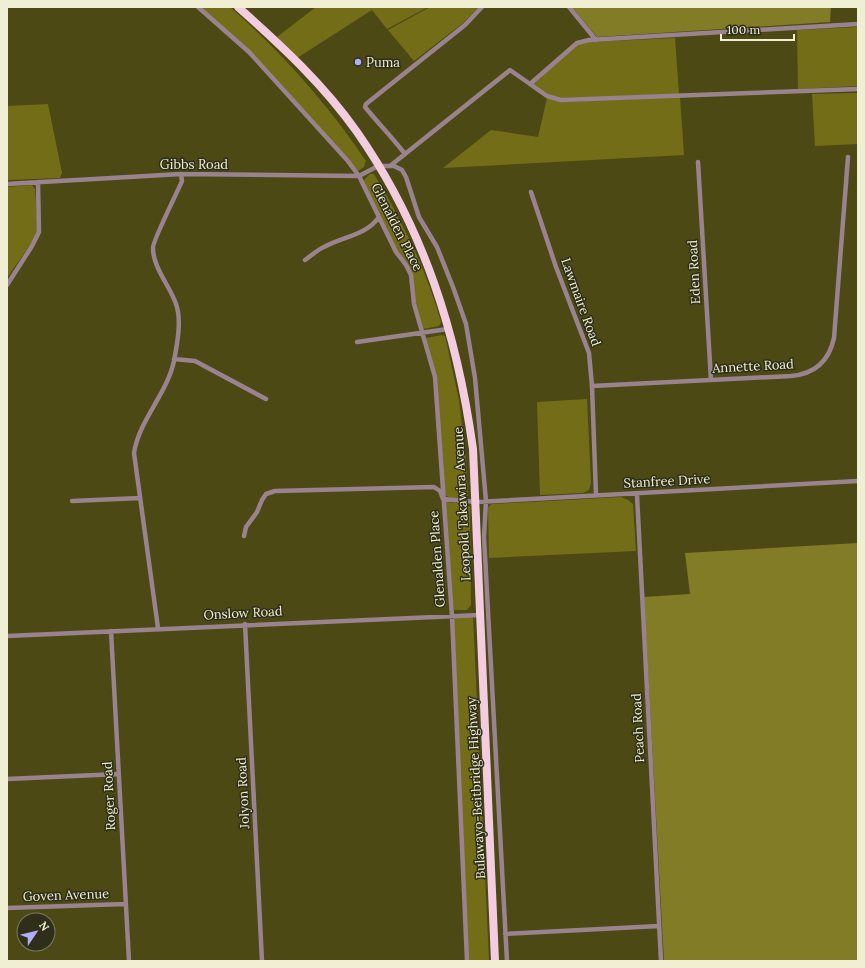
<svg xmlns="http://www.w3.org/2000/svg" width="865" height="968" viewBox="0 0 865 968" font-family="Lora,serif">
<rect width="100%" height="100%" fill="#4c4915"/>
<path fill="#736d18" d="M200,7H230C281,52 328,104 366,161L364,167L358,171L356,170L250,51Z
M316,7H428L387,29L372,10L297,58L277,37Z
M430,7H479L463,23L414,61L388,30Z
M858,27V86L798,89L797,30Z
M675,38L679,94L562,98L547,94L533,84L578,44L590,42Z
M858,93V144L815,146L812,94Z
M680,97L684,155L443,168L491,130L538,137L547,98L561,102Z
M48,104L62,173L60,178L7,180V106Z
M370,174H374C402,220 426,269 441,322L439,326L423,329L415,302L414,284L363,181Z
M32,185L35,189L38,230L34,239L7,278V187Z
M442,335L445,336L459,400L466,460L468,496C460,501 452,499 444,495L436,378L426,338Z
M587,399L591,483L589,490L583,493L540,495L537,402Z
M621,497L628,500L633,504L636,551L489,558L488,507L492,504Z
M445,502L466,504L470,507L471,605L467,610H454Z
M473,616L489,961H468L453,617Z"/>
<path fill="#827c27" d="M572,7H831L830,22L597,37Z
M858,543V961H664L644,597L690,594L685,553Z"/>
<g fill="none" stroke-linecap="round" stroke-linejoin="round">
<path stroke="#99838f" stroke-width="4.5" d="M198,7L249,52L347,160L359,176L396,252L406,265L411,275L414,304L435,377L452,616L467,961
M569,7L596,40
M530,84L577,43L589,40L858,24
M405,154C392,137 378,123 365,107L366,104L465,25L482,7
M698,162L711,380
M390,166L510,70L547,96L561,100L858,89
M7,184L181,174L359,176L378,166H394L402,170L406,177L419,217L437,247L453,287L466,324L475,378L486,501L484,537L507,961
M531,192L556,267L589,353L592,386L596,495
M305,260C311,256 317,250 324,247C342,237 367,235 379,217
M7,285L32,246L39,232L38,182
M357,342L448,329
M174,359L195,361L266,399
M592,386L791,376C815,374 829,361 834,338L848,157
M637,495L661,961
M72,501L140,498
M244,536L246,527L257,512L262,500L266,494L275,491L434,487L440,491L443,499L476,502L858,481
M245,624L262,961
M158,628L134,453C139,420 167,394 174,361C177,345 182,320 176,304C170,286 153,268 153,248C152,242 178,191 182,181L181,174
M111,631L129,961
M7,636L480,615
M7,779L119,774
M7,908L125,904
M505,934L659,926"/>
<path stroke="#f3cce0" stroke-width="8" d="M238,7C281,45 324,85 357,132C424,228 457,334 473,449L495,961"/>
</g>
<circle fill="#b0adfa" stroke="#2f2e19" stroke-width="1.5" cx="358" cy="62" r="4"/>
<g text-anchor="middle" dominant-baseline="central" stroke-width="3" stroke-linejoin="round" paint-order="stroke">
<g font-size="13" fill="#f0efd4" stroke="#2f2e19" text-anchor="start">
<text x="366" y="62">Puma</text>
</g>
<g font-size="13" fill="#f0efd4" stroke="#2f2e19">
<text x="194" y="164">Gibbs Road</text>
<text transform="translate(397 227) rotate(63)">Glenalden Place</text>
<text transform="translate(694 272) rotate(-93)">Eden Road</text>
<text transform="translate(581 302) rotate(70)">Lawmaire Road</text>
<text transform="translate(753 366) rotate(-3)">Annette Road</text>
<text transform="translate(667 481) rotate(-3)">Stanfree Drive</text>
<text transform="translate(462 504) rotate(-93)">Leopold Takawira Avenue</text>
<text transform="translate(437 559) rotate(-94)">Glenalden Place</text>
<text transform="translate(243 613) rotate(-3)">Onslow Road</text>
<text transform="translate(638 728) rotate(-93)">Peach Road</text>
<text transform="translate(476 788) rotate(-93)">Bulawayo-Beitbridge Highway</text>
<text transform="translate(243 793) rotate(-93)">Jolyon Road</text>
<text transform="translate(109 796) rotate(-93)">Roger Road</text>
<text transform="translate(66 895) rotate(-2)">Goven Avenue</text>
</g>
</g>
<rect width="865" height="968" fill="none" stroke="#f0efd4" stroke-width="16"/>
<g transform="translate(36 932) rotate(55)"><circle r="19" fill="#2f2e19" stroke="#7c7b64"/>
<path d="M0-3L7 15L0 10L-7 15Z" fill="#b0adfa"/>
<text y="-6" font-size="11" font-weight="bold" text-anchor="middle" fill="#f0efd4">N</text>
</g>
<path d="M721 34v6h73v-6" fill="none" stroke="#f0efd4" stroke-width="2"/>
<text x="727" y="34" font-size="12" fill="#f0efd4" stroke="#2f2e19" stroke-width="3" paint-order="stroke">100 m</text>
</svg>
